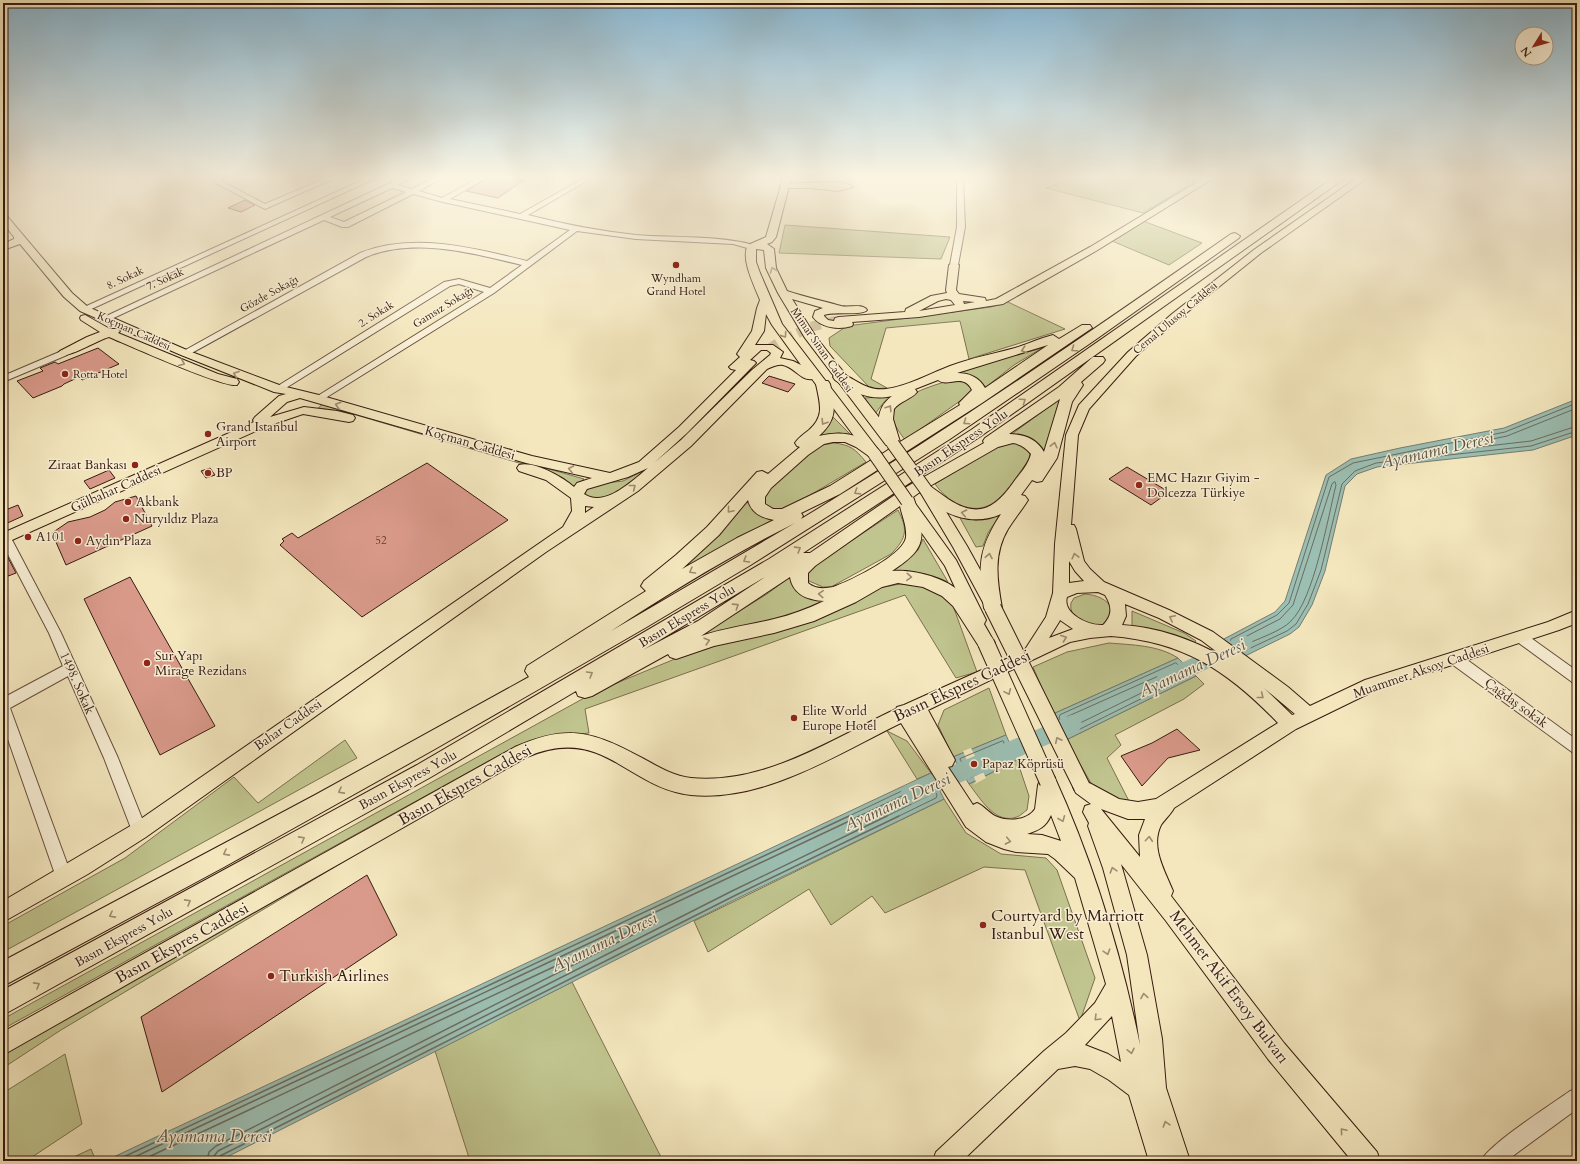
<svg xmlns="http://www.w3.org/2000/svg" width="1580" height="1164" viewBox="0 0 1580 1164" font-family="Cardo,serif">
<rect width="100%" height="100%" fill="#f4e7be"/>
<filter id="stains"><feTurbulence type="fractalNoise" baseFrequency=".005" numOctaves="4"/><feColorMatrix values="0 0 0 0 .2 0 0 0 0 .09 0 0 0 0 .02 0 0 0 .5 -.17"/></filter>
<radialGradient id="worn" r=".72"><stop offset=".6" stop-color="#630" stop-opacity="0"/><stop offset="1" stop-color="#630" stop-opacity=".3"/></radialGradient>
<path fill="#c0c48e" stroke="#7c704e" d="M1075,178H1186L1189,180V185L1143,213L1046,188Z
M1143,221L1202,243L1169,265L1112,241Z
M785,225L950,237L941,259L779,253Z
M1008,302L1065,329L969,359L960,321L886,328L871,379L887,388L871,389L830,346L829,338L847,326L991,307Z
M1042,348L1014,365L986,387C975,376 966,372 951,373Z
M952,380L965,382L971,386L972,390L967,396L905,440C901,434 894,426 893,418C890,397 937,384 952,380Z
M892,396L884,402L875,414L865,398Z
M1059,399L1062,400L1046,455C1040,440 1027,436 1012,434Z
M323,404L584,479L574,488L565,479L553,473L346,412L318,408Z
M833,417L852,436L840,433L817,436L828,426Z
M834,443C851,445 855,449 866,462L785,510C774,509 762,508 764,494L810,453L822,445Z
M1014,443L1024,446L1030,452L1029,460C1019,472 1010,489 998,499C977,519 949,504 935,484L1000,445Z
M645,470C629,487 615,496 592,499L585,493L588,487L597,484L623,481Z
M749,496C750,512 758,515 772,520L674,576Z
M898,510C908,529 907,538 891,554L831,587H823L809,581L806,575L807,570Z
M999,516L988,533L983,546L976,547L960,518L976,520Z
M923,539L948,582C930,573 912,571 893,571L918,550Z
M791,576L829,601L783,618L699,636L767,594Z
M900,584L929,587L952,603L977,672L956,678L905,595L585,709L589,733L545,738L505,752L3,1029V1019L595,692L699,649L878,588Z
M1085,594C1097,595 1107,599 1113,610L1105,625C1091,626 1068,621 1071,603L1074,598Z
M1132,611L1184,633L1196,641L1194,643L1132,627Z
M1109,643C1132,645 1158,645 1178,658L1053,714L1033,667L1067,652Z
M1196,676L1204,684L1184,699L1115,735L1121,745L1107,758L1131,805L1095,790L1066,740Z
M989,688L1006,735L953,757L938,725L944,710Z
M887,731L907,741L931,773L917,779Z
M345,740L357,758L3,952V926L125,858L234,777L258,803Z
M1017,760L1029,796L1027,810C1024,812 1020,816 1017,817C995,825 980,798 969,784Z
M944,799L966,833L1001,854L1046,858L1057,870L1095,978L1080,1021L1025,870L984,867L885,913L872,896L831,925L809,889L708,952L694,921Z
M370,846L61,1030L3,1068V1048Z
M572,982L663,1161H470L435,1051Z
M65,1054L82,1124L26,1161H3V1093Z
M91,1149L96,1161H65Z"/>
<path fill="#9cbfb3" stroke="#747d71" d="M1577,399V435L1533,450L1377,467L1357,474L1345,486L1325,571L1312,605L1299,627L1290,634L1241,658L1222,640L1275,612L1285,601L1326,475L1351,459L1400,448L1504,428Z
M1178,658L1196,676L1066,740L1053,714Z
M1006,735L1017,760L969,784L953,757Z
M931,773L944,799L736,899L219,1161H105Z"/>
<path fill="#f4e7be" d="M971,748L986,778L973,785L976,782L963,751Z"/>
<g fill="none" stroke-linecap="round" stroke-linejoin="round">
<path stroke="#6a6d61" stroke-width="1" d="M1577,408L1507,436L1469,444L1468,446L1470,448L1531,441L1577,426
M1335,482L1336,485C1328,517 1314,599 1291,621C1282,631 1255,640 1242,646L1239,643V640L1280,619L1293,605L1332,484Z
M1238,649L1230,642L1231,639L1277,615L1289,603L1329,477L1353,463L1505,432L1577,403
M1242,652L1287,631L1296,624L1308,604L1321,570L1342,484L1355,471L1376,463L1531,446L1577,431
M1176,663L1187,673V676L1070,734L1067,733L1059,718L1060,715Z
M1175,669L1179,672L1178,675L1072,727L1069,726L1066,720L1067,717Z
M1003,741L1011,758L970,778L960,759Z
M1000,747L1005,754L1004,756L974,772L967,763L968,761Z
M847,817L927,779L930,780L937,795L936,798L897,817
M857,817L925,785L931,793L930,795L885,817"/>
<path stroke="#6a6d61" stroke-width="1.5" d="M115,1161L849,816
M126,1161L860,816
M140,1161L656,919L658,920V922L216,1146L209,1152L207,1161
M213,1161L214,1156L218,1151L732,891L887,816
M218,1161L220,1156L734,896L899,816"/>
<path fill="#9cbfb3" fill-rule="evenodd" d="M1243,635L1250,637L1253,643L1250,649L1173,685L1166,688L1159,685L1156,679L1159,673Z
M1071,715L1079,717L1082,724L1079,731L920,800L912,804L904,800L900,793L904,786Z"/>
</g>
<path fill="#da9a8b" stroke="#371b0f" d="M488,178H515L524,180L498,198L466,191Z
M245,200L255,205L241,212L228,208Z
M98,348L119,364L82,380L79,377L64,384L62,386L33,398L17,381L43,371L40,368L55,362L58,364Z
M769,376L795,384L788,392L762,383Z
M427,463L508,520L362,617L280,545L284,541L282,539L292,533L298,538Z
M1127,467L1169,492L1151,505L1109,479Z
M210,468L215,475L206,478L201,471Z
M109,470L115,478L90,489L84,481Z
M136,496L152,526L66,565L52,533L68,522L90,517L105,510L115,502Z
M18,505L23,516L3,525V511Z
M3,548L16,573L3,578Z
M130,577L215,726L160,755L84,599Z
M1177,729L1200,750L1168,758L1142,786L1121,756L1152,743Z
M367,875L397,935L162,1092L141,1017Z"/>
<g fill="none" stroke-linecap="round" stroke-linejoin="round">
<path stroke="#cebe9b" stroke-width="10" stroke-dasharray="10 5" stroke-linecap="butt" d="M784,340L810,327L839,320"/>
<path stroke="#cebe9b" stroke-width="12" stroke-dasharray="12 6" stroke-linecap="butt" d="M768,351L786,339"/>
<defs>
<path id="minor" d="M178,178H185L181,181L179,180Z
M215,178H223L221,181L265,204L326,178H335L265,209L214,182L213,181Z
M367,178H376L87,311H81L80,309Z
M401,178H410L398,185L412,189L433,178H442L419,191L442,198L478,178H486L450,199L520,214L584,178H592L528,215C563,224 599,231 636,235C675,238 715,235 754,245L755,247L751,249L733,244L636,239L577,231L494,293L319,402L316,401L314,399L316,397L484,292L459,284L450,286L281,391H275L273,389L444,282L459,279L490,288L522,265C472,253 415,237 366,257L188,355L185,356L180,353L360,253C413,232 474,248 527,261L570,230L443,202L413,194L348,227H342L324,220L107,321H101L100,319ZM392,188L406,192L344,222L330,217Z
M957,178H963L965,227L958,265L954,267L950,265L957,227Z
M1190,178H1198L1204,183L1199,184Z
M830,182L845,183L853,187L838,191L810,188H784L780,186L784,184Z
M64,350L69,353L67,355L3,382V376Z
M5,534L9,535L11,538L61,633L118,758L147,831L144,836L139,838L134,836L104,758L68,676L10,708L72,877L70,882L64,885L58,882L56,877L3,725V698L63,666L49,633L3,545V535Z
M1520,632L1524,633L1577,671V683L1572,682L1516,641L1514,637L1516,633Z
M1454,653L1459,654L1577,740V754L1572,752L1449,662L1448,658L1449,654Z
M1577,1089V1109L1506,1161H1481C1489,1144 1552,1104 1570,1091Z"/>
<path id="major" d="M783,178H791L776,237L772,242L767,244L774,249L776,268L787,291C805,297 824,301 841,306C849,308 862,303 867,310C863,316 835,311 824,315V316L828,320L834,321L835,318L839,317L905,312L906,309L931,296L947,293L946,290L949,265L954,262L959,265L956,290L959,294L985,298L986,301L996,299L1090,247L1204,178H1214L1096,251L1003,304L919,317L852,322L853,324L852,326C839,330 821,328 813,317L815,311L823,308L792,299L816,337L896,439L897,442L896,445H886L805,338L778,293L766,268L764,250L756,249V262L760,273L782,324L880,452L882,455L880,458L875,459L870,458L812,379C801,381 794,367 783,365C777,364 772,367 767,369L691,446L638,491L546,552L146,837L88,874L3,922V901L132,825L563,527L572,511L571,498L546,480L519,471L517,468L519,465C535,461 562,477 574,487L577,483L592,478L526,463L300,398L287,402L270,417L304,407L337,411L353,415L355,418L353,421L349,422L303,414L265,427L3,544V533L254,422L253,420L255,417L279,396L286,394L274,392L181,355L80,311L64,297L20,244L3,250V244L14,239V237L3,223V214L6,215L72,293L88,307L189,351L282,386L319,395L532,456L610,473L639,462L679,427L736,370L731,369L729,367L740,357L737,354L752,331L757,308L760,300C755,287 740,258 748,245L766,237ZM946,299L951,300L955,305L919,311L938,301ZM963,301L975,302L964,304ZM766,314L772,325L801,365L793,361L780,358L783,352L773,345H755L764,331ZM761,350H767L771,353L770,355L752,370L681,440L654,463L687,433L754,365L756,363L754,361L750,360ZM648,468C632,481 605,508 584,494L587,489L628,477ZM585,506L594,507L585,513Z
M1357,178H1367L1261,253L1180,318L1136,356L1089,409L1078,435L1071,525H1074L1076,529L1084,561L1090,569L1104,582L1169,610L1213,632L1288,687L1310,706L1365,680L1548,622L1577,610V623L1559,630L1376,690L1296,729L1174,808C1171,814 1165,819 1161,825C1150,847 1165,871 1173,891L1171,896L1284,1043L1377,1152L1380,1161H1352L1268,1059L1166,921L1121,864L1147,955L1162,1039L1166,1088L1190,1161H1149L1129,1095L1109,1080L1090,1069L1075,1066L1058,1069L962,1161H933L936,1152L1044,1051L1066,1033L1095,1003L1106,984L1075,878L1055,859L1048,854L1016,852L1004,849L986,842L966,827L901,723C837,754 765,802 691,795C627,788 603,724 527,757L3,1055V1032L515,747C569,723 594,732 644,759C659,767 673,776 691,778C765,785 832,739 896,709L897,707L904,705L1024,651L1046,617L1053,593L1055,544L1066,435L1079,405L1128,352L1172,314L1255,249ZM1069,561L1075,571L1084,581L1069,583ZM1098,592L1105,595C1112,606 1113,615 1103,625C1089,626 1062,614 1067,597L1077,593ZM1125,604L1159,618L1201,640L1225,658C1194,640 1157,627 1122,625L1126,616ZM1060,620L1073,629L1049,638L1059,622ZM1111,636C1185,642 1228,671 1278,723L1156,799L1138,802L1119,799L1082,779L1076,781L1073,787L1076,793L1091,804L1085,806L1083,812L1089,823L1088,826L1103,868L1127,955L1140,1045C1121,954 1093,861 1054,776L1048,774L1042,776L1038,785L1035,809C1027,821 1007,822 995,816C988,812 984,806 977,803L973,805L948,767L952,766L955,760L928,710L1070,642L1090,638ZM1264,688L1295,714L1292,715ZM1101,809L1128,819H1145L1139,835L1140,857ZM1051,815L1061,841L1042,835L1027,834C1039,830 1046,827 1051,815ZM1112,1016L1121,1062L1108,1054L1085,1045Z
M85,315L110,329H118L120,331L118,333L218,374L237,379L239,382L237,385C223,388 128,345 109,337C98,340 69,358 60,355L58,353L60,351L87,337L100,332L81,320L80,318L81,316Z
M926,485L931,487L967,546L999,604L996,608L991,610L986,608L953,547L919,490L921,487Z
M907,497L912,499L956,560L986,620L984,624L978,626L972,624L945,566L900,502L902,499Z"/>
<path id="highway" d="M1333,178H1345L981,436L803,553H810L908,486L984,443L983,441L985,438L1059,387L1093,357H1103L1105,360L1103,363L1081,382L1083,385L1072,402L1057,458L1042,481L1037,482L1032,480L1021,495L1025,496L1028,500C1022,510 1014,519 1008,529C993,554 997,580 1002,608L999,613L993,615L987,613L984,608C978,567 978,549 1001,514C973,527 940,515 920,492L913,497C916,503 916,509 918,515C928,545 916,555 892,571C915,569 951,579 965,597C976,609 984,624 992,638L995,643L992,648L986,650L980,648L953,606L942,596L923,587L898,583L882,587L856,602L814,621L774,633L714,646L676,659L670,657L668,654L592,696L585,698L578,696L576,691L431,777L3,1015V990L417,765L769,559L971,430ZM1060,399L1044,452C1037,439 1024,434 1009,434ZM1013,443C1020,444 1026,448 1031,454C1028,466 1020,473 1013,483C994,510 977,518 948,499C942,495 936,490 930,486L998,447ZM900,506C902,516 907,526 906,537C904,555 850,581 833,587C824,589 815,589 808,583V573L815,566ZM765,577L698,621L643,650ZM790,577C793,595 808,600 824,601C807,609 791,615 774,619C750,625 725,628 701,636Z
M1235,233L1240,236L1239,238L1095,340L950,439L749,566L645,628L435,749L224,867L3,986V961L315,795L529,677L525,671L527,666L646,591L641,586L644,581L676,555L707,527L757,472L762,471L768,474L800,447L797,446L795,443C798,438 804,434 809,430C825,416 820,404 816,384L818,381H828L830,384C835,407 838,419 819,436C841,430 867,434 882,454L891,448L888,447C876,430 874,409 892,396C871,401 853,393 835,380L833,377L835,374C849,371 862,392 886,389C908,386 929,374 950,366C971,358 993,354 1015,348C1028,344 1040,338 1053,335L1059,339L1082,325H1090L1092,328L982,403L840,494L801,513L803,516L801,519C949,430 1090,332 1231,234ZM1048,345L985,388C979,377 969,373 957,373ZM938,380C948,388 963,372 972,390L959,403L960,405L900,442L893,419L894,409C900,401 912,399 917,392L915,389ZM833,442H845L856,447L873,459L830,486L782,509H773L765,504V497L771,488L808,455L824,444ZM748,500C751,513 762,518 774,520L737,538L682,569L719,535ZM795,523L611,631C671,592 731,555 795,523Z"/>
</defs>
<use href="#minor" stroke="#664e3b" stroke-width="2"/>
<use href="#major" stroke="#371b0f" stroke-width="2"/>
<use href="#highway" stroke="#371b0f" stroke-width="2"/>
<use href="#minor" fill="#f8efd5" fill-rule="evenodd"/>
<use href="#major" fill="#f4e7be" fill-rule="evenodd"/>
<use href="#highway" fill="#f4e7be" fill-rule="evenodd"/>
<defs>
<path id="major-bridge-far1" d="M893,444L926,490
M875,455L907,501"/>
<path id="major-bridge" d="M993,608L1082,787
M986,643L1048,782"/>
</defs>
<use href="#major-bridge-far1" stroke="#371b0f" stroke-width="14" stroke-linecap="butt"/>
<use href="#major-bridge" stroke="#371b0f" stroke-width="18" stroke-linecap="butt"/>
<use href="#major-bridge-far1" stroke="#f4e7be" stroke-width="12"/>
<use href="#major-bridge" stroke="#f4e7be" stroke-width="16"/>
</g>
<defs><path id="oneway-chevron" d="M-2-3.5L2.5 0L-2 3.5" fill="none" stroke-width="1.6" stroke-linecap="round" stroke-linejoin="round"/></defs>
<g stroke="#9f8b6f">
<use href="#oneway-chevron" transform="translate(773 270) rotate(-110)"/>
<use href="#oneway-chevron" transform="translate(784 335) rotate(55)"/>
<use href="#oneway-chevron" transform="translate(1074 349) rotate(145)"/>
<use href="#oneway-chevron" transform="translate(1024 350) rotate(163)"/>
<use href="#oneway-chevron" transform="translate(182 363) rotate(23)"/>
<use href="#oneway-chevron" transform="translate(236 374) rotate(-160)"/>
<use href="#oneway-chevron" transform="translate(1023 401) rotate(-35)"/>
<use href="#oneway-chevron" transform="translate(338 405) rotate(-164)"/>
<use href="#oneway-chevron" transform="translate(889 408) rotate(-57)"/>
<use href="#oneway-chevron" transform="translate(824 422) rotate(122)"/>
<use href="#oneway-chevron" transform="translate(966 422) rotate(146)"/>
<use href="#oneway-chevron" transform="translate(1054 445) rotate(-76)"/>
<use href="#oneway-chevron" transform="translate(571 469) rotate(-169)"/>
<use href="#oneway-chevron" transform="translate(633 487) rotate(-38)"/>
<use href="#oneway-chevron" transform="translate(857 492) rotate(148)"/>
<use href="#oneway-chevron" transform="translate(730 510) rotate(130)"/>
<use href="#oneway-chevron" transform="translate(964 513) rotate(-169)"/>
<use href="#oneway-chevron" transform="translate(798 549) rotate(-32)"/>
<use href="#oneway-chevron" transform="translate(989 556) rotate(-79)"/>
<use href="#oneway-chevron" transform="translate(1075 556) rotate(-104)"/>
<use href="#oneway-chevron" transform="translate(746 560) rotate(149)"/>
<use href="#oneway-chevron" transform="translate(692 571) rotate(150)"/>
<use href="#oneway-chevron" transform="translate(909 577) rotate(4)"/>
<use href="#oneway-chevron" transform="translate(821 594) rotate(-177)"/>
<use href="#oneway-chevron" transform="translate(736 606) rotate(-33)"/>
<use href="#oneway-chevron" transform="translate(1172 618) rotate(-153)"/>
<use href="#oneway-chevron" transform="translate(1064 638) rotate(-20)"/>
<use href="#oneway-chevron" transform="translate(707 641) rotate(-16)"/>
<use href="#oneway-chevron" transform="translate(590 674) rotate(-30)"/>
<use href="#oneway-chevron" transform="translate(1008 692) rotate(66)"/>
<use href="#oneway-chevron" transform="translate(1261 696) rotate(39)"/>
<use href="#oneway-chevron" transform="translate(1058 740) rotate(-116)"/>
<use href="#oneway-chevron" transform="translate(341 791) rotate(152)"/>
<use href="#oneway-chevron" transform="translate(1062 819) rotate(68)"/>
<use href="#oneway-chevron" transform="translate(302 839) rotate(-29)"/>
<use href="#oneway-chevron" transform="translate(1149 839) rotate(-85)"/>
<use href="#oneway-chevron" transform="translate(1008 841) rotate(11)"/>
<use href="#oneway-chevron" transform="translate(226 853) rotate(152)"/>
<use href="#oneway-chevron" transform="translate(1113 870) rotate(-107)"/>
<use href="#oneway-chevron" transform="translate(188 902) rotate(-29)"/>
<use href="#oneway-chevron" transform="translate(112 915) rotate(152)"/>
<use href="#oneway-chevron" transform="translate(1107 952) rotate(73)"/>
<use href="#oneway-chevron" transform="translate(37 985) rotate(-29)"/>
<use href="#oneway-chevron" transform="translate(1144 996) rotate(-99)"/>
<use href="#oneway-chevron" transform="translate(1097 1018) rotate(135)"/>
<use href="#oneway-chevron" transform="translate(1131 1051) rotate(78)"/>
<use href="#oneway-chevron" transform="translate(1166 1124) rotate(-107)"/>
<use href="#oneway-chevron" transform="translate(1343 1131) rotate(-130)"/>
</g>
<linearGradient id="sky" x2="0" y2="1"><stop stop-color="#89b8d3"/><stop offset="0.52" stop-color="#faf4e2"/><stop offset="1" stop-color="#faf4e2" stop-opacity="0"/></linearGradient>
<rect width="1580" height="341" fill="url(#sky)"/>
<g fill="#8f2418" stroke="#f8efd5" stroke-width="1.5">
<circle cx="676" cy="265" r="4"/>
<circle cx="65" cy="374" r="4"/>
<circle cx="208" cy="434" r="4"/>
<circle cx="135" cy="465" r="4"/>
<circle cx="208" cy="473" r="4"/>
<circle cx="1139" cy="485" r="4"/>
<circle cx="128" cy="502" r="4"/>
<circle cx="126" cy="519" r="4"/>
<circle cx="28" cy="537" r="4"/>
<circle cx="78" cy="541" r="4"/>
<circle cx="147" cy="663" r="4"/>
<circle cx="794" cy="718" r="4"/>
<circle cx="974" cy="764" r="4"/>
<circle cx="983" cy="925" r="4"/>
<circle cx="271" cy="976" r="4"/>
</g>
<g text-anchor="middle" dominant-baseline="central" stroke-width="3" stroke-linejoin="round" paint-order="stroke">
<g font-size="11" fill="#371b0f" stroke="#f8efd5">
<text transform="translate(125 278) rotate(-25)">8. Sokak</text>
<text transform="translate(165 279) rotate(-24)">7. Sokak</text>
<text transform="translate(269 294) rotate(-29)">Gözde Sokağı</text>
<text transform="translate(443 307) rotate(-32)">Gamsız Sokağı</text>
<text transform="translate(376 314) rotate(-32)">2. Sokak</text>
<text transform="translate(1175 318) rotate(-40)">Cemal Ulusoy Caddesi</text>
<text transform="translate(134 331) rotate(24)">Koçman Caddesi</text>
<text transform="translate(822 350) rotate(55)">Mimar Sinan Caddesi</text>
</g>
<g font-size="11" fill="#371b0f" stroke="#f8efd5">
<text x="676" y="278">Wyndham<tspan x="676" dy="13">Grand Hotel</tspan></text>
<text x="73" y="374" text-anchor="start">Rotta Hotel</text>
</g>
<g font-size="11" fill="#603b2e">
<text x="381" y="540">52</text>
</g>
<g font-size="13" fill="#371b0f" stroke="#f8efd5" text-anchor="start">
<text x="216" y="427">Grand Istanbul<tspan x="216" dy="15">Airport</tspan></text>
<text x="127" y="465" text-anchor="end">Ziraat Bankası</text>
<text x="216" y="473">BP</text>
<text x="1147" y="478">EMC Hazır Giyim -<tspan x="1147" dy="15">Dolcezza Türkiye</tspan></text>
<text x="136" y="502">Akbank</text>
<text x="134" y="519">Nuryıldız Plaza</text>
<text x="36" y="537">A101</text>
<text x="86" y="541">Aydın Plaza</text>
<text x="155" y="656">Sur Yapı<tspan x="155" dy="15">Mirage Rezidans</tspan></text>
<text x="802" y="711">Elite World<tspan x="802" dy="15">Europe Hotel</tspan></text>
<text x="982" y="764">Papaz Köprüsü</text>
</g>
<g font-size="13" fill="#371b0f" stroke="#f8efd5">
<text transform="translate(470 443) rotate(16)">Koçman Caddesi</text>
<text transform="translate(961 443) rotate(-34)">Basın Ekspress Yolu</text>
<text transform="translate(116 489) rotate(-24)">Gülbahar Caddesi</text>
<text transform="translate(687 616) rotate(-31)">Basın Ekspress Yolu</text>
<text transform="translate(1421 671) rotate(-19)">Muammer Aksoy Caddesi</text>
<text transform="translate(77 683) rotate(66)">1498. Sokak</text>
<text transform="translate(1516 703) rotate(36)">Çağdaş sokak</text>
<text transform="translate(288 725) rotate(-35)">Bahar Caddesi</text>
<text transform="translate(408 780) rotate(-29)">Basın Ekspress Yolu</text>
<text transform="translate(124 937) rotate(-29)">Basın Ekspress Yolu</text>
</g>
<g font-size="16" fill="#371b0f" stroke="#f8efd5">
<text transform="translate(962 686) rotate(-25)">Basın Ekspres Caddesi</text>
<text transform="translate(465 785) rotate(-29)">Basın Ekspres Caddesi</text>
<text transform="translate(182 943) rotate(-29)">Basın Ekspres Caddesi</text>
<text transform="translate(1229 987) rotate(53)">Mehmet Akif Ersoy Bulvarı</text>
</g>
<g font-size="16" fill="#371b0f" stroke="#f8efd5" text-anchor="start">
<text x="991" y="916">Courtyard by Marriott<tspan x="991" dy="18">Istanbul West</tspan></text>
<text x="279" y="976">Turkish Airlines</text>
</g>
<g font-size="17" font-style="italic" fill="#5a5448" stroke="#f8efd5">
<text transform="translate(1437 450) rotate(-13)">Ayamama Deresi</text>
<text transform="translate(1192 668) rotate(-25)">Ayamama Deresi</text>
<text transform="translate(897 802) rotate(-25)">Ayamama Deresi</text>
<text transform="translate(604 942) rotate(-26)">Ayamama Deresi</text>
<text x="214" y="1136">Ayamama Deresi</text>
</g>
</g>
<rect width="1580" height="1164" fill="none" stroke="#f4e7be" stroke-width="16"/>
<rect x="4" y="4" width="1572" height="1156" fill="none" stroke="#371b0f" stroke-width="2"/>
<rect x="8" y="8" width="1564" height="1148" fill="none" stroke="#371b0f"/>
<g transform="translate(1534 46) rotate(233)"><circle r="19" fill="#f8efd5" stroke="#ab9a86"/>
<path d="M0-3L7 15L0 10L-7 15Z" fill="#8f2418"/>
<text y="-6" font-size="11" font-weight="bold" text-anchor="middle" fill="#371b0f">N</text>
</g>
<rect width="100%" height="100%" filter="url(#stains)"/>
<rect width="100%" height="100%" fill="url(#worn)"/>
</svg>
